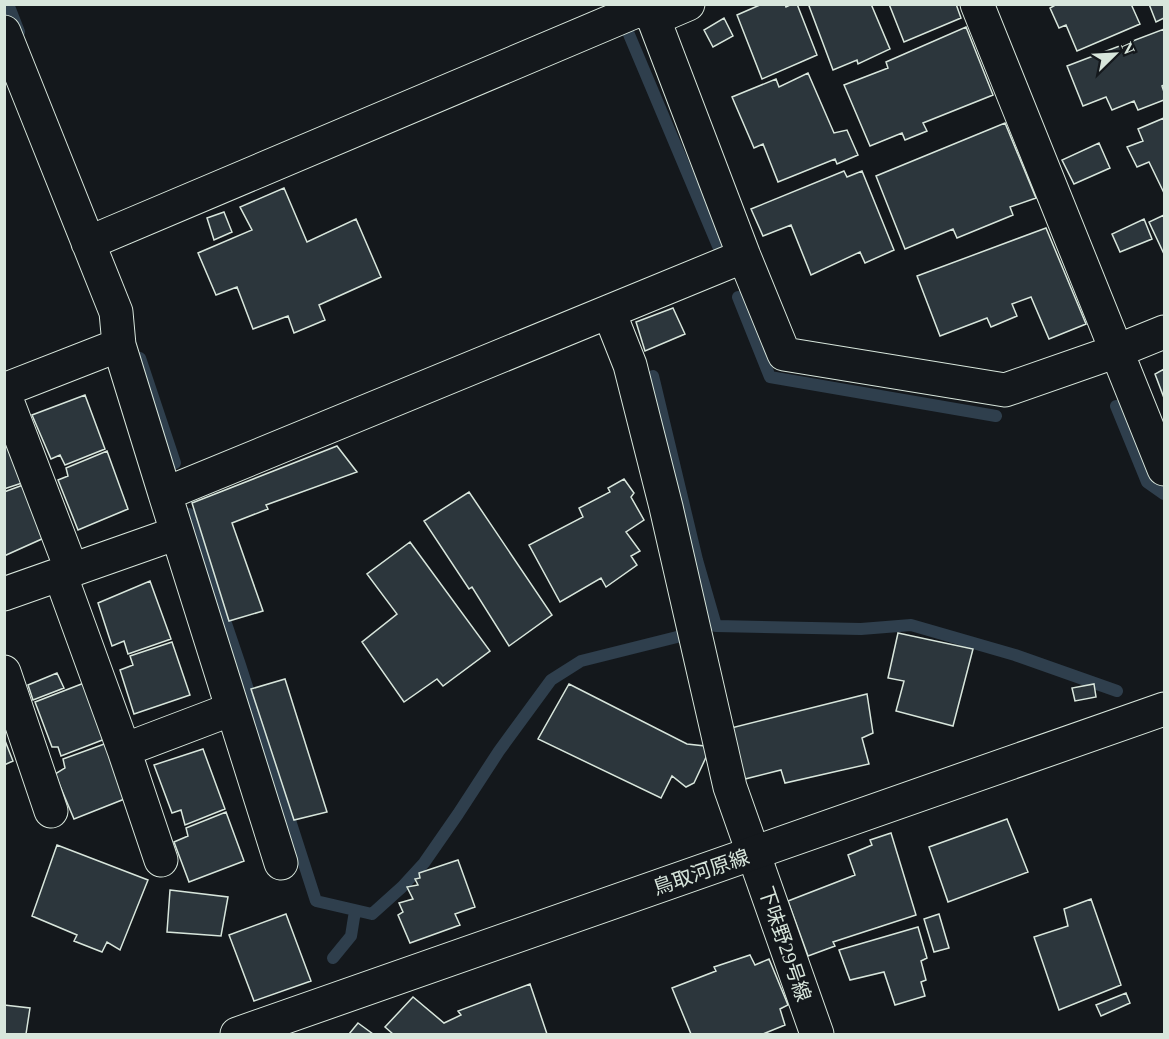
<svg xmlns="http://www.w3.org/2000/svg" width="1169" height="1039" viewBox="0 0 1169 1039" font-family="'Times New Roman','Noto Sans JP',serif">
<rect width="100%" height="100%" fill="#14181c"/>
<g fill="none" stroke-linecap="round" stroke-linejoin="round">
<path stroke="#2f3f4d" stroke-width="12" d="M8,4L19,32
M628,32L718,246
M738,297L770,377L996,416
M140,358L175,463
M653,376L697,560L716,626L861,629L911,625L1015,655L1117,691
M1116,406L1147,482L1164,494
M189,514L240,665L316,901L372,914L402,887L424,863L458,814L499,751L551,680L581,661L677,637
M333,958L351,936L355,911"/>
</g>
<path fill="#2c363c" stroke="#d8e6dc" stroke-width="1.5" d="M762,4H785L786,7L792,4H797L817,55L762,79L737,15Z
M812,4H871L890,49L858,64L857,60L833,70L809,6Z
M889,4H956L961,18L904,42Z
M1057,4H1131L1140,24L1077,51L1066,25L1059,28L1050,8Z
M1149,4H1164V18L1156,22Z
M724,18L733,36L713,47L704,30Z
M966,27L993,95L923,123L927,131L905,140L902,133L870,146L844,85L888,68L886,62Z
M1164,29V85L1162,86L1164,92V100L1138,110L1134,101L1112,110L1106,97L1083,106L1067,66Z
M808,73L834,133L847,130L858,155L837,164L835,159L778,182L763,144L754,148L732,97L776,79L779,87Z
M1164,118V193L1149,162L1137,167L1127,147L1143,141L1138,129Z
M1005,123L1036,198L1010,207L1013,215L957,238L953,229L905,249L876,176Z
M1099,143L1110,168L1074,184L1062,160Z
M844,171L847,177L862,171L894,250L865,263L860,252L811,275L791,225L763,236L751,209Z
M284,188L307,242L356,219L381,277L319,305L325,320L294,333L288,316L253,329L237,287L216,295L198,253L252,230L240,207Z
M224,212L232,232L214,240L207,218Z
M1164,215V254L1149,222Z
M1144,219L1152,239L1120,252L1112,234Z
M1046,228L1086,324L1049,339L1031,297L1012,304L1017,316L991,327L987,318L940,336L917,276Z
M673,308L685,334L645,351L636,322Z
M1164,369V398L1155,374Z
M85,395L105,449L65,465L60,455L51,459L32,415Z
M4,439L22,483L4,489Z
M337,446L357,472L266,505L268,509L232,523L263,611L229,621L192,503Z
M107,451L128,509L78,530L58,480L68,476L66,468Z
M624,479L634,493L631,497L644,520L626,532L640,551L631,556L637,565L606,587L601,578L560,602L529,545L583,517L579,508L610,492L608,488Z
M23,485L44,538L4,556V492Z
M469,492L552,615L509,646L472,587L469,589L424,521Z
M410,542L490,651L443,686L437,679L404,702L362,642L397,614L367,574Z
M150,581L171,639L128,654L124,641L112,646L98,603Z
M898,633L973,649L953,726L896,711L904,681L888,678Z
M172,642L190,695L134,714L120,670L133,665L130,656Z
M57,673L64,688L33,700L28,685Z
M285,679L327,812L294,820L251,689Z
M84,683L105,739L61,756L58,747H52L35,702Z
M569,684L687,744L705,746L708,753L694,783L686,787L672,776L661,798L538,739Z
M1094,684L1096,697L1075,701L1072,688Z
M867,694L873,733L862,738L869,764L785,783L781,770L745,779L731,728Z
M4,738L13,761L4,765Z
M107,743L127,798L74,819L55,774L65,768L63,759Z
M203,749L225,809L185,825L181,810L172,813L154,765Z
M226,812L244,861L189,882L174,842L188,836L186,828Z
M1007,819L1028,872L948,902L929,847Z
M891,833L916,915L833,942L835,946L808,956L788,901L855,875L848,855L872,845L870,840Z
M57,845L148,880L120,950L107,942L102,952L74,941L77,935L32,916Z
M458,860L475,907L455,914L460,925L410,943L398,915L403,912L399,903L413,899L407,887L418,885L415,879L420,878L419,873Z
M170,890L228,897L221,936L167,932Z
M1091,899L1121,985L1059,1010L1034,937L1068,926L1064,909Z
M286,914L311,981L254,1001L229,935Z
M939,914L949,948L934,952L924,919Z
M918,927L927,958L921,961L926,980L921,982L925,996L895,1005L884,972L850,980L839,950Z
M750,955L755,965L769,959L788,1005L780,1009L785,1025L763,1034H691L672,988L716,971L714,967Z
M530,984L547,1034H393L385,1027L413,997L444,1023L461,1015L458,1011Z
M1126,993L1130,1003L1101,1016L1096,1005Z
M4,1005L30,1008L26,1034H4Z
M358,1023L373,1034H349Z"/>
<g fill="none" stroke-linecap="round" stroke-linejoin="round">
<defs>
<path id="minor" d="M648,4L744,256L784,354L1005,390L1117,351L1164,332
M977,4L1164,469
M653,19L688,4
M4,32L116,312L119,345L165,494
M88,243L648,6
M609,312L630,365L666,507L730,787L817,1034
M4,390L119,345
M4,393L72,571
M60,574L124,750L161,860
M4,594L177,533
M4,672L51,811
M124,750L232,709
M281,863L165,494L744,256"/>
<path id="primary" d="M237,1034L1164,709"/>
</defs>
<use href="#minor" stroke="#d8e6dc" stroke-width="35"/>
<use href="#primary" stroke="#d8e6dc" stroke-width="35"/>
<use href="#minor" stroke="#14181c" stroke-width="33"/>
<use href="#primary" stroke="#14181c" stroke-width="33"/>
</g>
<g text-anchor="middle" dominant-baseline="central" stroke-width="4.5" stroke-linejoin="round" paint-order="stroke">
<g font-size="20" fill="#d8e6dc" stroke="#14181c">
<text transform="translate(701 872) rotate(-19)">鳥取河原線</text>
<text transform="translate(785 944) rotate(71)">下味野29号線</text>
</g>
</g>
<rect width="1169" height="1039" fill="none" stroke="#d8e6dc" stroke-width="12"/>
<g transform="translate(1115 54) rotate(66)" stroke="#14181c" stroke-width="4.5" paint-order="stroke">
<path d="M0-4.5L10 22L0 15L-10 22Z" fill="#d8e6dc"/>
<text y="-9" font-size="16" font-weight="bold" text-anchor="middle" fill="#d8e6dc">N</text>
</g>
</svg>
